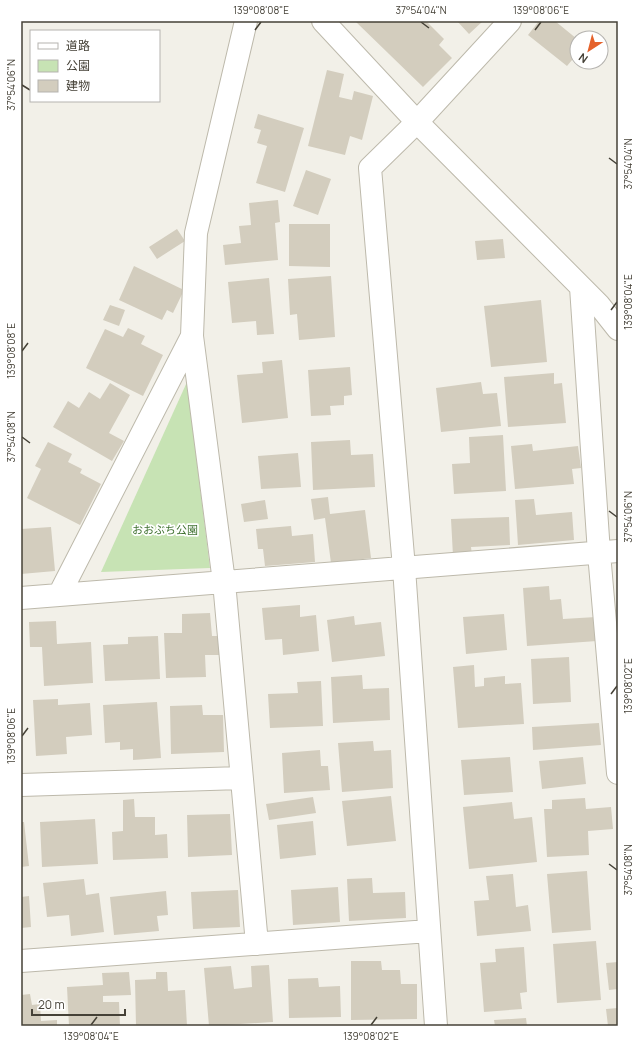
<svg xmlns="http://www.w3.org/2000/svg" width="639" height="1047" viewBox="0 0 639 1047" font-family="Manrope,'Noto Sans JP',sans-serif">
<rect width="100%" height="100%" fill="#f2f0e8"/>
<path fill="#c7e3b4" d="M187,382L210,568L101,572Z"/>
<path fill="#d3cdbe" d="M355,21H426L444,39L439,45L452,58L423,87Z
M457,21H483L469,34Z
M539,21H555L577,39V54L567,66L528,35Z
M327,70L344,74L339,97L352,100L354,91L373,96L362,140L350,136L345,155L308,146Z
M258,114L304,128L285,192L256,183L267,146L257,143L261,130L254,128Z
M306,170L331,179L318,215L293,206Z
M278,200L280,222L275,223L278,260L225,265L223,245L241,243L239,226L251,225L249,203Z
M289,224H330V267L289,266Z
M177,229L185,241L157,259L149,247Z
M503,239L505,258L477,260L475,241Z
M134,266L184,290L173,313L167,310L162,320L119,300Z
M331,276L335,337L299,340L297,314L290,315L288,279Z
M269,278L274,334L257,335L256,321L232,323L228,282Z
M541,300L547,362L491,367L484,306Z
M110,305L125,310L119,326L103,320Z
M128,328L145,336L141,344L163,355L143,396L86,368L105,329L123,337Z
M282,360L288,418L242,423L237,375L263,373L262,362Z
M350,367L352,395L344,396V405L330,406L331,415L311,416L308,370Z
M554,373V384L562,383L566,423L508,427L504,377Z
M481,382L483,394L497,393L501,426L441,432L436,388Z
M110,383L130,395L109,433L124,441L112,461L53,427L68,401L79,408L89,392L100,399Z
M503,435L506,491L454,494L452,464L470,463L469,437Z
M350,440L351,455L373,454L375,487L313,490L311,442Z
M48,442L72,454L68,462L82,469L80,473L101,484L80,525L27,498L41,469L35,466Z
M532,444L533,451L578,446L581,468L572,469L574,484L515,489L511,446Z
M298,453L301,487L261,489L258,456Z
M328,497L330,514L365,510L371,558L331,563L325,518L314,520L311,499Z
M534,499L536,515L572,512L574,540L518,545L515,500Z
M265,500L268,519L244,522L241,504Z
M509,517L510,545L471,547L472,555L453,556L451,519Z
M291,526L292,536L313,534L315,562L265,566L263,549H258L256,529Z
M51,527L55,571L21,574V529Z
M549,586L550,600L561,599L563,619L596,617L597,641L527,646L523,588Z
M300,605V617L316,615L319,651L283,655L282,639L265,640L262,608Z
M210,613L212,636H221L222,655H205L206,677L166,678L164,633H182V614Z
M504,614L507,650L466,654L463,617Z
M354,616L355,625L381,622L385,656L332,662L327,620Z
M56,621L57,644L91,642L93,683L44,686L42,647H30L29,622Z
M158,636L160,679L105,681L103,645L128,644V637Z
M569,657L571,702L533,704L531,659Z
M474,665L475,687L484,686V678L505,676V684L521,683L524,724L458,728L453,667Z
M362,675L363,689L389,688L390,720L333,723L331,677Z
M321,681L323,726L270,728L268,694L298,693L297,682Z
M58,699V705L90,703L92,735L66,737L67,754L36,756L33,700Z
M157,702L161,758L133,760V749L120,750V742L105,743L103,705Z
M202,705L203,715H223L224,752L171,754L170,706Z
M599,723L601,745L533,750L532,727Z
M373,741L374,751L391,750L393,788L342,792L338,743Z
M320,750L321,766H328L330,790L284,793L282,753Z
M510,757L513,792L464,795L461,760Z
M583,757L586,784L542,789L539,761Z
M391,796L396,841L347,846L342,801Z
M313,797L316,813L269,820L266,804Z
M585,798L586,809L611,807L613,829L588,831L589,855L547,857L544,809H552V800Z
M134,799L135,817H155V835L167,834L168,858L113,860L112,832L123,831V800Z
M512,802L514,819L532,817L537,862L469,869L463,807Z
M230,814L232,855L188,857L187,815Z
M95,819L98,864L42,867L40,822Z
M313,821L316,855L280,859L277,825Z
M21,822H24L29,866L21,867Z
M587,871L591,930L552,933L547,874Z
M513,874L516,907L528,905L531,931L477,936L474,901L489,900L486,876Z
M372,878L373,893L405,892L406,918L349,921L347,879Z
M84,879L86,895L99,893L104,932L71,936L69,915L47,917L43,883Z
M338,887L340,922L293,925L291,890Z
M238,890L240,927L193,929L191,892Z
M166,891L168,915L157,916L159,931L114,935L110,897Z
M29,896L31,927L21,928V897Z
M596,941L601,1000L557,1003L553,944Z
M524,947L527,992L520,993L522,1009L484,1012L480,963L496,962L495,949Z
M351,961H381L382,970H400L401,984H417V1019L351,1020Z
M618,962V989L609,990L606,963Z
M269,965L273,1022L209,1026L204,968L231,966L234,989L252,987L251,966Z
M129,972L131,995L103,996V1002H119L120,1026H69L67,987L103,985L102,973Z
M156,972H167L168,991L185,990L187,1026H136L135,980L156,979Z
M318,978L319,987L340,986L341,1017L289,1018L288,979Z
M30,994L32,1005L40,1004L41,1021L57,1020V1026H21V995Z
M618,1008V1026H608L606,1009Z
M526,1018L527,1026H495L494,1020Z"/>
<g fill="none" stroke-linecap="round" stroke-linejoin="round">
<defs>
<path id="minor" d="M246,21L196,233L192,336L224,582L257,944
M323,21L417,122L599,305L618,329
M581,287L599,553L618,773
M59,595L192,336
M21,598L618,551
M21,785L241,778
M21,961L429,931
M436,1026L404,568L370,168L417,122L510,21"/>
</defs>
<use href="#minor" stroke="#bdb9ab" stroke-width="24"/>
<use href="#minor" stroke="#fff" stroke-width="22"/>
</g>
<path fill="none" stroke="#454137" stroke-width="1.5" d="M421,22L429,28M255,30L261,22M535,30L541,22M22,85L30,90M609,158L617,164M611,310L617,302M22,351L28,343M22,437L30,443M609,511L617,517M611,694L617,686M22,736L28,728M609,864L617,870M91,1025L97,1017M371,1025L377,1017"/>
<g text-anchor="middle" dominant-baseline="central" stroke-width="3.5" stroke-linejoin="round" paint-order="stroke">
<g font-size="11" fill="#3f7130" stroke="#fff">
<text x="165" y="529">おおぶち公園</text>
</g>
</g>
<rect width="639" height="1047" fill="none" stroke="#ffffff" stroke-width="44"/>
<rect x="30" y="30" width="130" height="72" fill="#ffffff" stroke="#b5b3af"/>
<rect x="38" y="43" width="20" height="6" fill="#ffffff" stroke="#b5b3af"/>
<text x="66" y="50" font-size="12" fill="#454137">道路</text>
<rect x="38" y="60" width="20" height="12" fill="#c7e3b4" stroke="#b5b3af"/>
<text x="66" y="70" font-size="12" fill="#454137">公園</text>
<rect x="38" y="80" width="20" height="12" fill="#d3cdbe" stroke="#b5b3af"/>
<text x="66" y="90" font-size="12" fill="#454137">建物</text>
<g transform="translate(589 50) rotate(216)"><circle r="19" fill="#ffffff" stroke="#b5b3af"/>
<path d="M0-3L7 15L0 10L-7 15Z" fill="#e5622b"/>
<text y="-6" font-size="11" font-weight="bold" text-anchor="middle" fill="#454137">N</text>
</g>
<path d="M32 1009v6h93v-6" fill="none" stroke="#454137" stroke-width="2"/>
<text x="38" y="1009" font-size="12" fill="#454137" stroke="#ffffff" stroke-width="3" paint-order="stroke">20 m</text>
<rect x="22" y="22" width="595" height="1003" fill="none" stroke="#454137" stroke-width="1.5"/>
<g font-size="10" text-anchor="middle" fill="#454137">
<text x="261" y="14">139°08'08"E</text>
<text x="421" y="14">37°54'04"N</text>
<text x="541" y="14">139°08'06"E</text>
<text transform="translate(11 85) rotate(-90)" y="4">37°54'06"N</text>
<text transform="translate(628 164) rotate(-90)" y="4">37°54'04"N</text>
<text transform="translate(628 302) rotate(-90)" y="4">139°08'04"E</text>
<text transform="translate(11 351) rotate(-90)" y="4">139°08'08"E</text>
<text transform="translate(11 437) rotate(-90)" y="4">37°54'08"N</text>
<text transform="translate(628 517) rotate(-90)" y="4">37°54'06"N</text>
<text transform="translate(628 686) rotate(-90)" y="4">139°08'02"E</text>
<text transform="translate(11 736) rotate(-90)" y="4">139°08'06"E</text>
<text transform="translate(628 870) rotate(-90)" y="4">37°54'08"N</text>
<text x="91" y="1040">139°08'04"E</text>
<text x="371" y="1040">139°08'02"E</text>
</g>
</svg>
